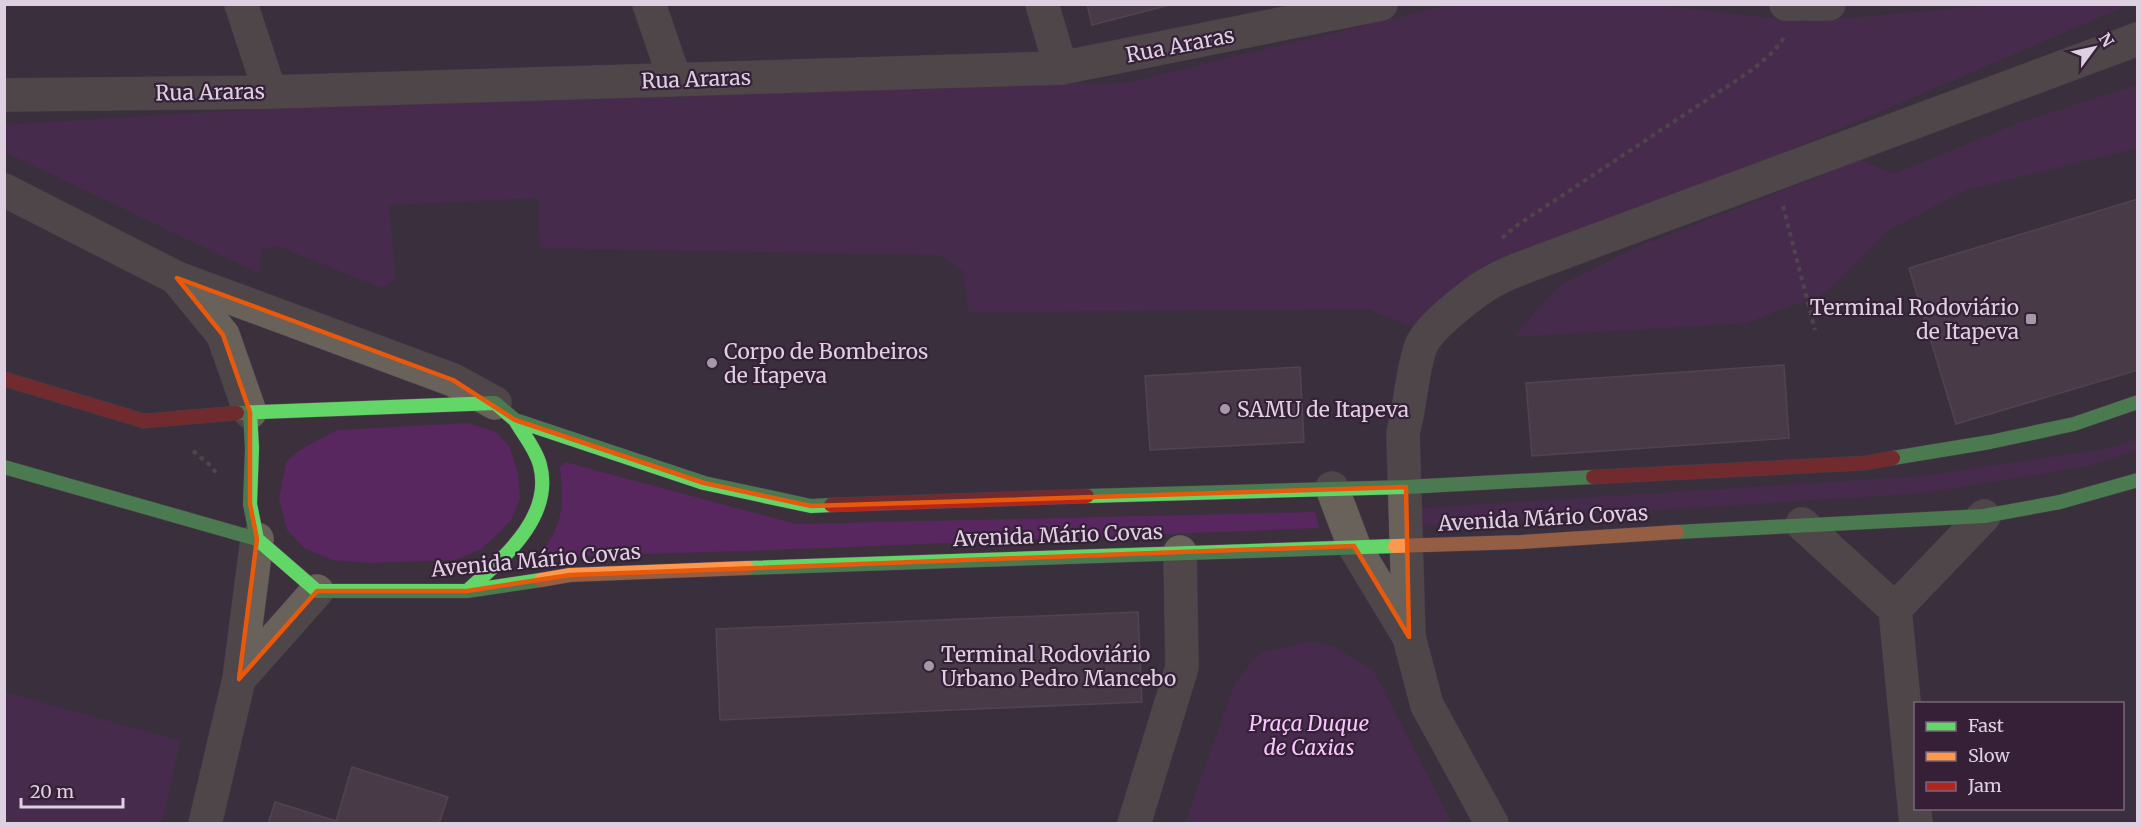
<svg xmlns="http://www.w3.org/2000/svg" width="2142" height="828" viewBox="0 0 2142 828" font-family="Merriweather,serif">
<rect width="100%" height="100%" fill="#3b303c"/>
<path fill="#58275f" d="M1453,4H1648L1803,22L1994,5H2123L2119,9L1483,282L1422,330L1368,309L968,312L964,271L939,255L540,248L538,198L389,205L395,279L382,288L278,246L261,249L260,274L5,152L4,125L259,109L827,85L1126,83Z
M2137,85V148L1963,191L1887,231L1825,293L1746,323L1513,337L1560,285L1647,243L1809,181L1855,158L1894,174L2018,123Z
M468,423L496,432L509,446L518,473L520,499L511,520L498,534L481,549L456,560L371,563L332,560L304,548L287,530L279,499L286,462L300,450L337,430Z
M2137,439V450L2089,466L1923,493L1411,526V509L1923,476L2111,448Z
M565,462L796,524L1315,512L1319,528L775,550L551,557L545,548C565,518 563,501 560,467Z
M1311,641L1334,647L1373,670L1452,823H1185L1235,683L1259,653Z
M4,692L180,741L162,823H5Z"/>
<path fill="#5c4857" stroke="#695d66" stroke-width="1.5" d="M1087,4H1173L1092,25Z
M2138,199V370L1956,424L1909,268Z
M1784,365L1789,438L1532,456L1526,383Z
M1300,367L1304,442L1150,450L1145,376Z
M1138,612L1142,702L720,720L716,629Z
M352,767L448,797L439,824H268L275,802L336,821Z"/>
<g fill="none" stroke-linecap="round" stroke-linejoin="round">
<defs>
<path id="street" d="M241,4L270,92
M649,4L675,80
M1042,4L1061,68
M1786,4H1829
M4,95L270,92L1061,68L1381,4
M4,190L177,278L453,380L495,403
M178,280L223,335L250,412
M1332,488L1354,546L1409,637L1427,705L1492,824
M1802,524L1895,609L1916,824
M1895,609L1984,516
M1409,637L1403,433C1411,404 1411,374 1421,346C1429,326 1477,289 1497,279C1506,274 1517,270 1527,266L2138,39
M239,679L317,591
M205,824L239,679L257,539
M1134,824L1182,667L1180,552"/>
<path id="fast" d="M250,412L252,448L250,504L257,539
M237,413L495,403L515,420L704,483L811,506L831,505
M1893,458L1990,442L2074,424L2138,402
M4,467L257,539L317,591H467L541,580
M1087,496L1406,487L1593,477
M1677,532L1984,516L2060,502L2138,480
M747,568L1395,546
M467,591C501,560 554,518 540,465C536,449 523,434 515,420"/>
<path id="slow" d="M1395,546L1521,542L1677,532
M541,580L570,575L747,568"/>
<path id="jam" d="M4,379L144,421L237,413
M1593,477L1866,463L1893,458
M831,505L1087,496"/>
</defs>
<use href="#street" stroke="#584e59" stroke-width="34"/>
<use href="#fast" stroke="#584e59" stroke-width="15"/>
<use href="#slow" stroke="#584e59" stroke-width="15"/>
<use href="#jam" stroke="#584e59" stroke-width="15"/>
<path stroke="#67605e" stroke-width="4" stroke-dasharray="4.5 4.5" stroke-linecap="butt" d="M1783,206L1815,330
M1502,238L1516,226L1752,70L1773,52L1784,38
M193,451L211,466L216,473"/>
<use href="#street" stroke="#69625b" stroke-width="33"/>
<use href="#fast" stroke="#63d668" stroke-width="14"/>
<use href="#slow" stroke="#ff974d" stroke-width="14"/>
<use href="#jam" stroke="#b3261e" stroke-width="14"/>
</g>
<path d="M0 0H2142V828H0ZM177,278L453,380L515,420L704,483L811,506L1406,487L1409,637L1354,546L1180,552L570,575L467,591H317L239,679L257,539L250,504V412L223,335Z" fill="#3b303c" fill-opacity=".55" fill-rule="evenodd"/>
<path fill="none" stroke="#e8590c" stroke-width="4.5" stroke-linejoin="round" d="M177,278L453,380L515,420L704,483L811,506L1406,487L1409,637L1354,546L1180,552L570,575L467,591H317L239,679L257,539L250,504V412L223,335Z"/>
<g fill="#a598a7" stroke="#352038" stroke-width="2">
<rect x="2025" y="313" width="12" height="12" rx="3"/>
<circle cx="712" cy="363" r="6"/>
<circle cx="1225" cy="409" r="6"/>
<circle cx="929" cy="666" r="6"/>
</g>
<g text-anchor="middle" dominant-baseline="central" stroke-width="4.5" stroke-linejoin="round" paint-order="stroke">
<g font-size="21" fill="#ded0e0" stroke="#352038">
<text transform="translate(1180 45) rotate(-11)">Rua Araras</text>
<text transform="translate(696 79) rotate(-2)">Rua Araras</text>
<text transform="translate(210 92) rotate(-1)">Rua Araras</text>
<text transform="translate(1543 518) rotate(-3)">Avenida Mário Covas</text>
<text transform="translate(1058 535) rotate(-2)">Avenida Mário Covas</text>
<text transform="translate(536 560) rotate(-5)">Avenida Mário Covas</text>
</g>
<g font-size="21" fill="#ded0e0" stroke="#352038" text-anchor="start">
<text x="2019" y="307" text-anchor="end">Terminal Rodoviário<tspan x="2019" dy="24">de Itapeva</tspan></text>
<text x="724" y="351">Corpo de Bombeiros<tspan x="724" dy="24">de Itapeva</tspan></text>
<text x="1237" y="409">SAMU de Itapeva</text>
<text x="941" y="654">Terminal Rodoviário<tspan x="941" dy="24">Urbano Pedro Mancebo</tspan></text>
</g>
<g font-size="21" font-style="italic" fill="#f8c7fe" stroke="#352038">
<text x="1309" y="723">Praça Duque<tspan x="1309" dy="24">de Caxias</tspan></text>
</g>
</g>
<rect width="2142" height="828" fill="none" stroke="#ded0e0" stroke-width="12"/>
<rect x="1914" y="702" width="210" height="108" fill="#352038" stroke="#79667b" stroke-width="1.5"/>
<rect x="1926" y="722" width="30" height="9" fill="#63d668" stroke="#79667b" stroke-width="1.5"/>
<text x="1968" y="732" font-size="18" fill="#ded0e0">Fast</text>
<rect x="1926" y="752" width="30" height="9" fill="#ff974d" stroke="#79667b" stroke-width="1.5"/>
<text x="1968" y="762" font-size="18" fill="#ded0e0">Slow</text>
<rect x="1926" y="782" width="30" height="9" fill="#b3261e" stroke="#79667b" stroke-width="1.5"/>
<text x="1968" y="792" font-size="18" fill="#ded0e0">Jam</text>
<g transform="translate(2094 48) rotate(57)" stroke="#352038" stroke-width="4.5" paint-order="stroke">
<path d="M0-4.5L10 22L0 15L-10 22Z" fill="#ded0e0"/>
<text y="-9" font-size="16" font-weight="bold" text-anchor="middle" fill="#ded0e0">N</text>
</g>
<path d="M21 798v9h102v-9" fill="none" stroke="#ded0e0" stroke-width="3"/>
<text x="30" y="798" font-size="18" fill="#ded0e0" stroke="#352038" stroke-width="4.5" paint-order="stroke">20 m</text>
</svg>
